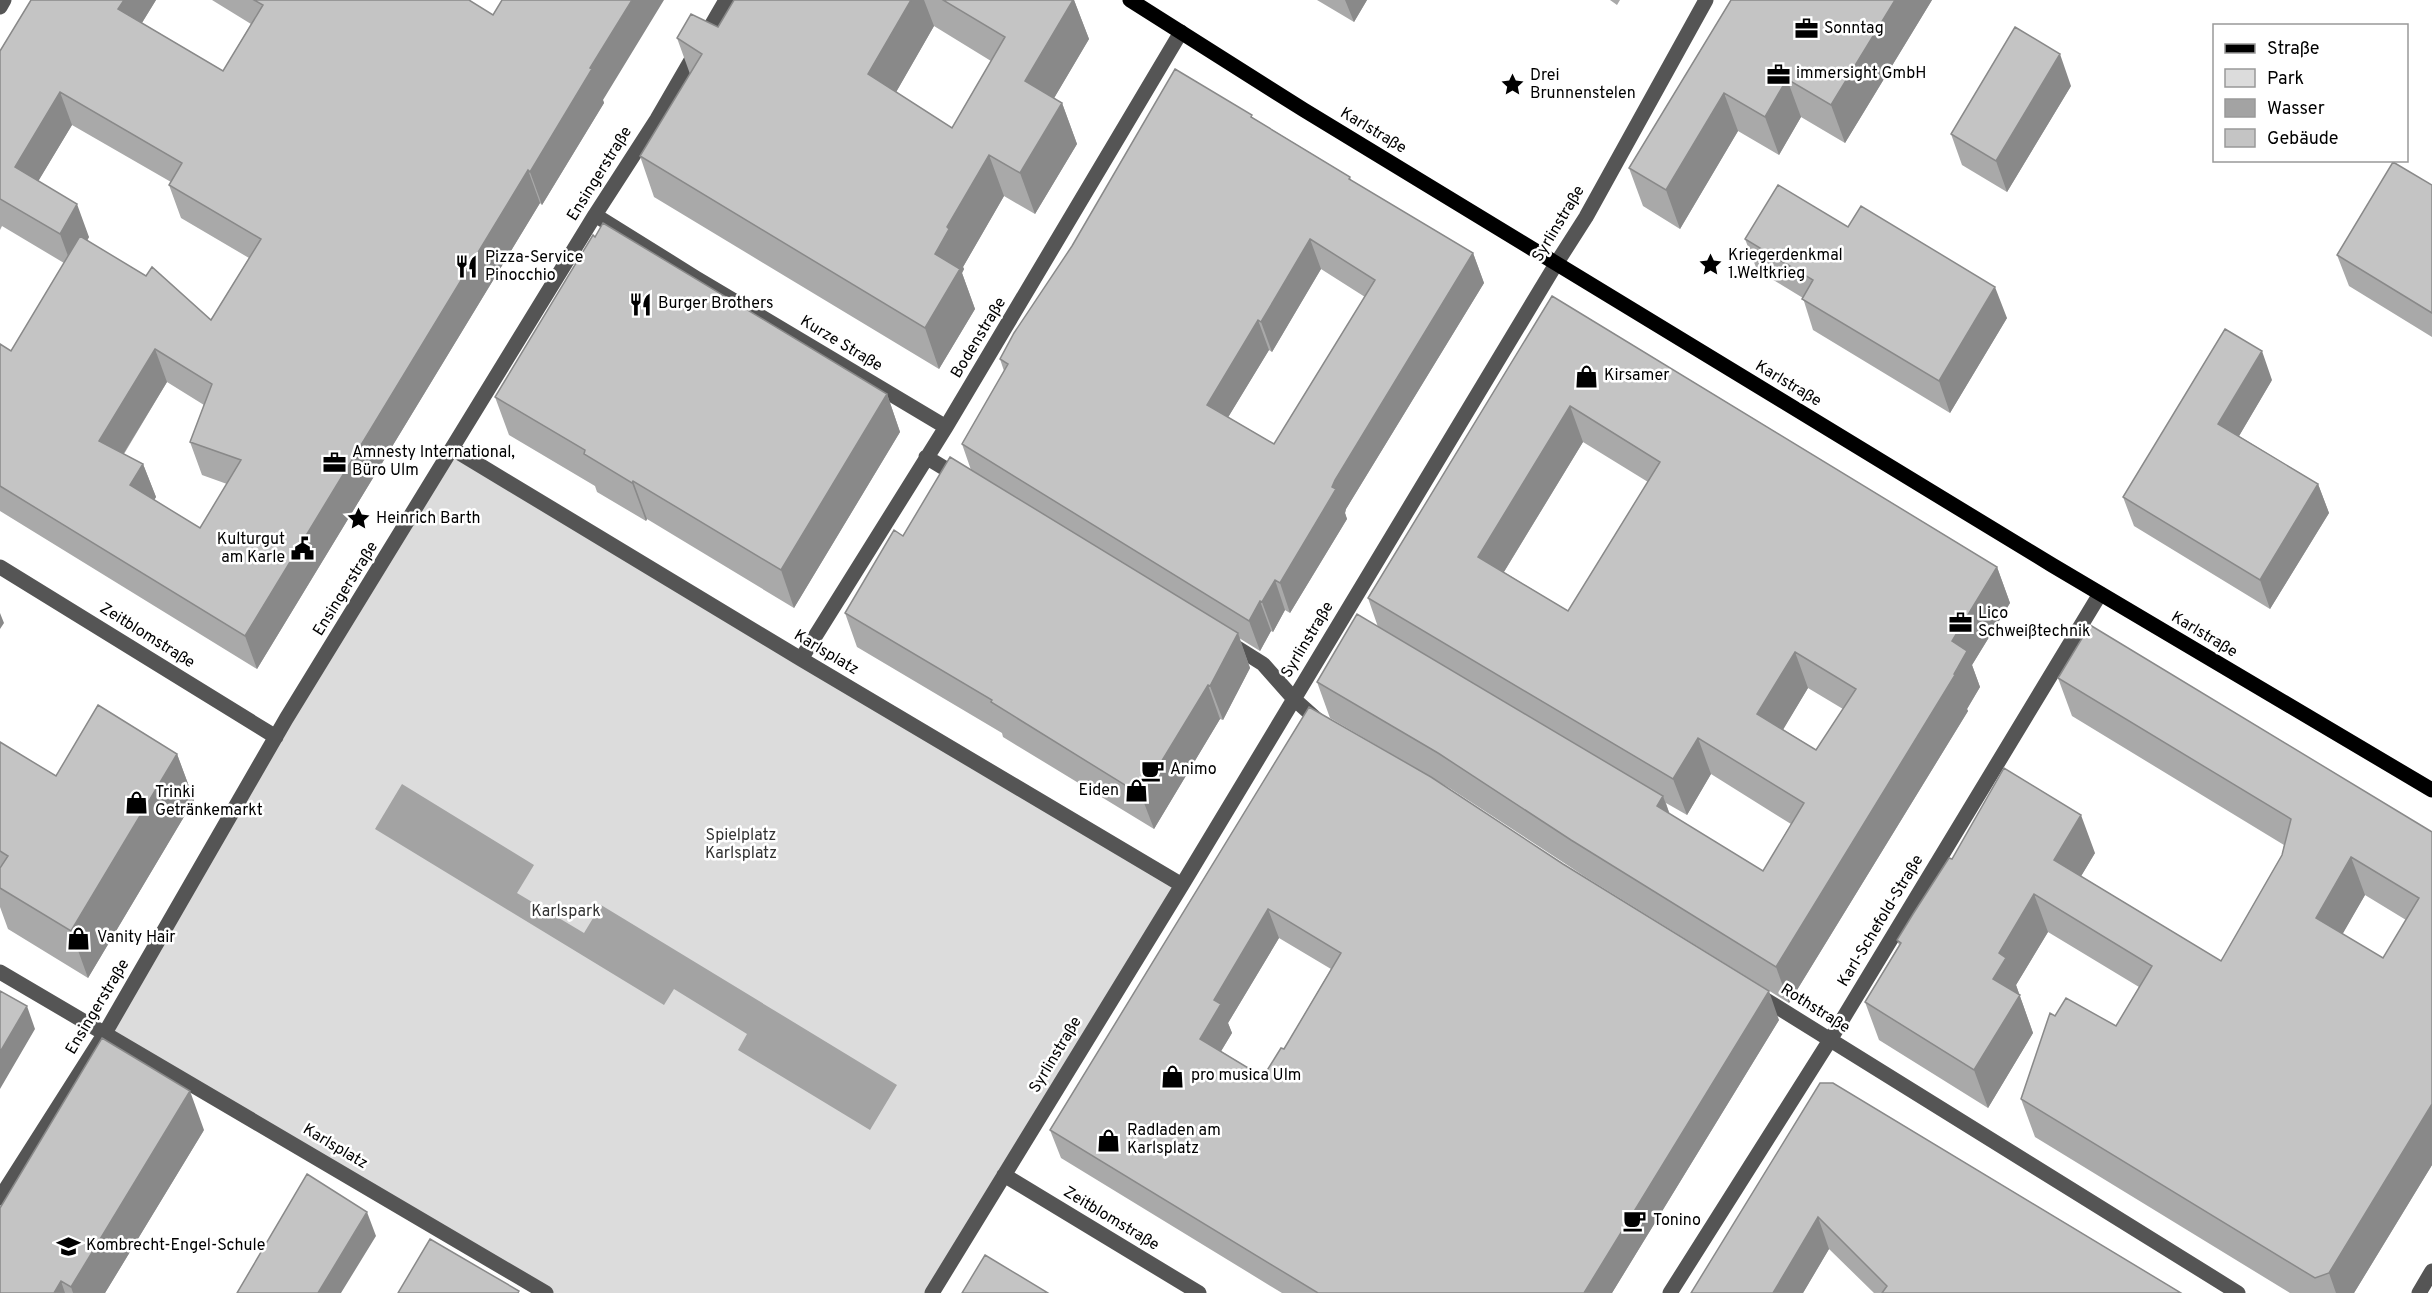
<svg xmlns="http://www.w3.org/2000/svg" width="2432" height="1293" viewBox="0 0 2432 1293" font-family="Overpass,sans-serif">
<rect width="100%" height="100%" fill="#fff"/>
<path fill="#dcdcdc" d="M453,449L1182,885L932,1293H546L105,1033Z"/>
<path fill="#a3a3a3" d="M402,784L534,865L517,893L584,933L601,905L897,1085L870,1130L738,1050L747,1034L674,989L664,1005L375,829Z"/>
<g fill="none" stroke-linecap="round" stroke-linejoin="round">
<path stroke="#555" stroke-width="15" d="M0,7L4,0
M595,215L696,278L946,427
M453,449L801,659L1182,885
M926,457L959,477
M0,567L276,737
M1228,642L1263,664L1294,699L1322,724
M801,659L946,427L1181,32
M0,972L546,1293
M1758,995L2238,1293
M1004,1175L1199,1293
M0,1198L105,1033L286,719L595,215L657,119L726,0
M932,1293L1182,885L1556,264L1586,217L1706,0
M1670,1293L1830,1040L2100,594
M2419,1293L2432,1271"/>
<path stroke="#000" stroke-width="15" d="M1130,0L1304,110L2052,565L2432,790"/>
</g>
<path fill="#a9a9a9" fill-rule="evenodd" d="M31,0H156L142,23L223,71L251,24L212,0H469L603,100L604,103L542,205L540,203L257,669L0,511V344L11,351L64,263L2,226L0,230V51ZM72,125L171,182L169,185L181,218L249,258L211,320L87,241L89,237L38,181ZM167,382L204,405L190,442L202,475L227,484L200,528L154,500L156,497L143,464L124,454Z
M734,0H1074L1089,39L1054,98L1062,103L1077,144L1035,214L1004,196L963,267L964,269L962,273L975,309L939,369L654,197L640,156L690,74L677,38L718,27ZM934,26L991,61L952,128L896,92Z
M1317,0H1367L1354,22Z
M1610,0H1620L1617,5Z
M1731,0H1932L1845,143L1801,117L1779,155L1738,131L1680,229L1643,206L1629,168Z
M2071,86L2007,192L1962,165L1951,134Z
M1253,118L1350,177L1351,180L1473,253L1484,283L1346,509L1345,513L1347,519L1290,613L1285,610L1273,632L1271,631L1260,651L1239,638L1250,668L1223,720L1220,719L1154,829L1003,737L1002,733L857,647L845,613L903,536L971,470L962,444L1004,371L1000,359ZM1321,269L1365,297L1274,444L1228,417L1269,350L1272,352Z
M2432,185V337L2349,286L2337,255Z
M1848,227L2007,318L1950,413L1813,330L1803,298L1757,270L1745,239Z
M1552,296L1997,567L2010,603L1972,665L1980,687L1967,709L1968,711L1789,1003L1584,876L1451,789L1330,718L1317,682L1378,627L1368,598ZM1583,442L1648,482L1568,611L1504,572ZM1808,688L1843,709L1816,750L1783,729ZM1711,774L1791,824L1763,871L1670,815L1666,803L1687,815Z
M2272,380L2239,436L2318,484L2329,513L2270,609L2134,526L2123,497Z
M887,394L900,432L794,608L647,519L646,521L597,492L595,486L509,435L495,397Z
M2058,678L2432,832V1165L2354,1293H2290L2035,1137L2021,1099L2055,1016L2116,1026L2139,987L2048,932L2016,985L2033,1033L1988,1108L1879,1040L1865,1002L1899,945L1897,940L1952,859L2095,853L2081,876L2221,961L2282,855L2284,845L2072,716ZM2365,895L2406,920L2383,958L2342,934Z
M1309,707L1779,1020L1612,1293H1282L1061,1158L1050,1130ZM1279,938L1331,969L1284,1049L1263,1077L1221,1051L1232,1033L1228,1023Z
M0,742L56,776L177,754L194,800L88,978L8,929L0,907Z
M1833,1083L2181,1293H1874L1829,1249L1803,1293H1691Z
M204,1130L105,1293H0Z"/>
<path fill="#898989" d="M124,0H156L130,42L118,9Z
M632,0H664L603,100L604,103L542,205L530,172L590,68Z
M911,0H924L934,26L883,115L868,74Z
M1073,0H1074L1089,39L1040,122L1025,81Z
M1345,0H1367L1354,22Z
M1895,0H1932L1845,143L1831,105Z
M2060,54L2071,86L2007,192L1996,161Z
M1787,79L1801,117L1779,155L1765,117Z
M60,92L72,125L27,200L15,167Z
M1724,93L1738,131L1680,229L1666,190Z
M1062,103L1077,144L1035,214L1020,173Z
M989,155L1004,196L963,267L964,269L962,273L975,309L939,369L925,328L935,254L947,227Z
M528,170L540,203L257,669L245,636Z
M77,204L89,237L72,267L60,234Z
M1310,239L1321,269L1272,352L1261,322Z
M1473,253L1484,283L1346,509L1345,513L1347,519L1290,613L1280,583L1335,480Z
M1995,287L2007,318L1950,413L1939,381Z
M1258,320L1269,350L1218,434L1207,405Z
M155,349L167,382L111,474L99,441Z
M2262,351L2272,380L2229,453L2218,424Z
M887,394L900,432L794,608L781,570Z
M1570,406L1583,442L1491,593L1478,557Z
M143,464L156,497L143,519L130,485Z
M633,481L647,519L646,521L632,483Z
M2318,484L2329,513L2270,609L2260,580Z
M1997,567L2010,603L1972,665L1980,687L1967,709L1968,711L1789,1003L1776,967L1954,674L1952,641Z
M1275,580L1285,610L1273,632L1262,602Z
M1260,601L1271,631L1260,651L1249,621Z
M0,613L4,623L0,629Z
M1238,633L1250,668L1223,720L1210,686Z
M1795,652L1808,688L1771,750L1757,714Z
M1208,685L1220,719L1154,829L1141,795Z
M1698,738L1711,774L1687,815L1673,779Z
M177,754L194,800L88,978L71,931Z
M1663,796L1676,832L1657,806Z
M2081,815L2095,853L2068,898L2054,860Z
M2351,857L2365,895L2330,956L2316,918Z
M2034,894L2048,932L2016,985L2033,1033L1988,1108L1974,1070L1999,953Z
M1268,909L1279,938L1228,1023L1232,1033L1211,1068L1200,1039L1214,1000Z
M1769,991L1779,1020L1612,1293H1584Z
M27,1006L35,1029L0,1089V1052Z
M190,1091L204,1130L105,1293H73L71,1287Z
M2432,1104V1165L2354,1293H2336L2329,1273Z
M367,1212L376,1236L341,1293H318Z
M1818,1217L1829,1249L1803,1293H1773Z
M61,1281L65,1293H54Z"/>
<path fill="#c4c4c4" stroke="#898989" stroke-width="1.5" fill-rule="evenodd" d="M31,0H124L118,9L223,71L263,5L254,0H469L493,15L502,0H632L590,68L592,69L530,172L528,170L245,636L0,486V344L11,351L80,236L146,276L152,267L211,320L261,239L169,185L182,163L60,92L15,167L77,204L60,234L0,199V51ZM155,349L212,384L190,442L241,460L200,528L130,485L143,464L99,441Z
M734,0H911L868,74L952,128L1005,37L943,0H1073L1025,81L1062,103L1020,173L989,155L947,227L949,229L935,254L960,269L925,328L640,156L702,54L677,38L691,14L718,27Z
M1731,0H1895L1831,105L1787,79L1765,117L1724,93L1666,190L1629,168Z
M2015,27L2060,54L1996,161L1951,134Z
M1175,69L1252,115L1251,117L1350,177L1349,179L1473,253L1335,480L1332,487L1336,489L1280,583L1275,580L1262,602L1260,601L1249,621L962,444L1008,364L1000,359L1014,333L1072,246ZM1310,239L1375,280L1274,444L1207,405L1258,320L1261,322Z
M2393,162L2432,185V313L2337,255Z
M1778,185L1848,227L1861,206L1995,287L1939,381L1802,299L1813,280L1745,239Z
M603,223L887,394L781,570L633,481L632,483L584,454L585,450L495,397L593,235L595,237Z
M1552,296L1997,567L1952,641L1967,651L1954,674L1955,675L1776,967L1571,840L1438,753L1317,682L1357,614L1663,796L1657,806L1763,871L1804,803L1698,738L1673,779L1368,598ZM1570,406L1660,462L1568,611L1478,557ZM1795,652L1856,689L1816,750L1757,714Z
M2225,329L2262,351L2218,424L2318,484L2260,580L2123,497Z
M950,457L1238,633L1210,686L1208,685L1141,795L991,702L992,700L845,613L894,530L903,536Z
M2090,625L2432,832V1104L2329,1273L2315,1278L2021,1099L2050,1013L2055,1016L2066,998L2116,1026L2152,966L2034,894L1999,953L2006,958L1993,979L2020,995L1974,1070L1865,1002L1901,943L1897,940L1913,914L1949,858L1952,859L2004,768L2081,815L2054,860L2221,961L2282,855L2291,819L2058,678ZM2351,857L2419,898L2383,958L2316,918Z
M98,705L177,754L71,931L0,888V868L8,856L0,851V742L56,776Z
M1309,707L1431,777L1563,864L1769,991L1584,1293H1318L1050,1130ZM1268,909L1341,953L1284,1049L1281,1048L1263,1077L1200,1039L1221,1004L1214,1000Z
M0,991L27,1006L0,1052Z
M102,1038L190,1091L71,1287L61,1281L54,1293H0V1208Z
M1820,1083H1833L2181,1293H1882L1887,1286L1818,1217L1773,1293H1691Z
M307,1174L367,1212L318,1293H237Z
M430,1239L519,1291L518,1293H398Z
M985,1255L1048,1293H962Z"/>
<defs>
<symbol id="office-bare" viewBox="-9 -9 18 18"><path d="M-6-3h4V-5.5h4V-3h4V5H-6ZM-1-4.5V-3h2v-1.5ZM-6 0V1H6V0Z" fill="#000" stroke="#fff" stroke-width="2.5" paint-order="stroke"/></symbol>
<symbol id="sight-bare" viewBox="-9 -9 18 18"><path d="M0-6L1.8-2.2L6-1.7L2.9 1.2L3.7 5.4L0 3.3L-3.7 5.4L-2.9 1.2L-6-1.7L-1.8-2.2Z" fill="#000" stroke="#fff" stroke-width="2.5" paint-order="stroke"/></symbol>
<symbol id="restaurant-bare" viewBox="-9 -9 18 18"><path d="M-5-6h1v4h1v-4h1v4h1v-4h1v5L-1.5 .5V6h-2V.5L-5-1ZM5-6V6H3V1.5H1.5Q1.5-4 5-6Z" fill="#000" stroke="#fff" stroke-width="2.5" paint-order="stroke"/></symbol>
<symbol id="shop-bare" viewBox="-9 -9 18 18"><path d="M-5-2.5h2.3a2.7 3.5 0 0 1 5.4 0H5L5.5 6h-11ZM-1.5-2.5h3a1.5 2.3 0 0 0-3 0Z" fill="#000" stroke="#fff" stroke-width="2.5" paint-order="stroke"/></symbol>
<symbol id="civic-bare" viewBox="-9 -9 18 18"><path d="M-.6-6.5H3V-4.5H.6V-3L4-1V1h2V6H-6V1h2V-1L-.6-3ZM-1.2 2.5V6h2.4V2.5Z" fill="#000" stroke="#fff" stroke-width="2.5" paint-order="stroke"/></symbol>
<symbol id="cafe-bare" viewBox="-9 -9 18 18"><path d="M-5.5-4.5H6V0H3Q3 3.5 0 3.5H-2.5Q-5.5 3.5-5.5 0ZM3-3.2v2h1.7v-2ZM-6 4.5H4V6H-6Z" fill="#000" stroke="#fff" stroke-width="2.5" paint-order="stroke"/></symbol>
<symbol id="school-bare" viewBox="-9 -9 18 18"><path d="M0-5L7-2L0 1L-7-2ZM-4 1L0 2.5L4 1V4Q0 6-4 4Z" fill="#000" stroke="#fff" stroke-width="2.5" paint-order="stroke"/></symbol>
</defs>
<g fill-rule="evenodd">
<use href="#office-bare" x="1790" y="12" width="33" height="33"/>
<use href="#office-bare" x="1762" y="58" width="33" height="33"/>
<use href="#sight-bare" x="1496" y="68" width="33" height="33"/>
<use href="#sight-bare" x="1694" y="248" width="33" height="33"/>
<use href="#restaurant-bare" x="450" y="250" width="33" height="33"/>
<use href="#restaurant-bare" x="624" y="288" width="33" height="33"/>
<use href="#shop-bare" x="1570" y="360" width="33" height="33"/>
<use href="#office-bare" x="318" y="446" width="33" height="33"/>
<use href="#sight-bare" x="342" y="502" width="33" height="33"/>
<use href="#civic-bare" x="286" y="532" width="33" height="33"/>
<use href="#office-bare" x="1944" y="606" width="33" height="33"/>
<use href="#cafe-bare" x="1136" y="754" width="33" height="33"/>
<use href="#shop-bare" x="1120" y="774" width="33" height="33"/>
<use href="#shop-bare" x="120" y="786" width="33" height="33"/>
<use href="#shop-bare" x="62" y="922" width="33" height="33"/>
<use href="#shop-bare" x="1156" y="1060" width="33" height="33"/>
<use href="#shop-bare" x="1092" y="1124" width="33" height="33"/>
<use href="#cafe-bare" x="1618" y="1204" width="33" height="33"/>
<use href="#school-bare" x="52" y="1230" width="33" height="33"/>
</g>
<g text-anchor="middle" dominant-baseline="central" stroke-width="5" stroke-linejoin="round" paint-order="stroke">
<g font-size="16" fill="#000" stroke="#fff" text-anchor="start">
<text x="1824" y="29">Sonntag</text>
<text x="1796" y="74">immersight GmbH</text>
<text x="1530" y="76">Drei<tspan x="1530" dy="18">Brunnenstelen</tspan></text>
<text x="1728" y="256">Kriegerdenkmal<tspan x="1728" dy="18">1.Weltkrieg</tspan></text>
<text x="485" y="258">Pizza-Service<tspan x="485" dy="18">Pinocchio</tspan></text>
<text x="658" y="304">Burger Brothers</text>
<text x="1604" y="376">Kirsamer</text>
<text x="352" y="453">Amnesty International,<tspan x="352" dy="18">Büro Ulm</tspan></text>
<text x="376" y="519">Heinrich Barth</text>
<text x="285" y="540" text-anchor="end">Kulturgut<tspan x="285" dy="18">am Karle</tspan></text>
<text x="1978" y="614">Lico<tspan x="1978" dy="18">Schweißtechnik</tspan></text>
<text x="1170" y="770">Animo</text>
<text x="1119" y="791" text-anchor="end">Eiden</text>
<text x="155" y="793">Trinki<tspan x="155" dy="18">Getränkemarkt</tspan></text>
<text x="97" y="938">Vanity Hair</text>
<text x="1191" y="1076">pro musica Ulm</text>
<text x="1127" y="1131">Radladen am<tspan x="1127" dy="18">Karlsplatz</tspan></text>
<text x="1653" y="1221">Tonino</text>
<text x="86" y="1246">Kombrecht-Engel-Schule</text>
</g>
<g font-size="16" fill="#000" stroke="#fff">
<text transform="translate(1373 131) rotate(31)">Karlstraße</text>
<text transform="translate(600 174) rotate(-58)">Ensingerstraße</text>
<text transform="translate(1559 224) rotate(-59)">Syrlinstraße</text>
<text transform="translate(979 338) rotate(-59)">Bodenstraße</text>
<text transform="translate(841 344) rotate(31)">Kurze Straße</text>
<text transform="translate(1788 384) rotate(31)">Karlstraße</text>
<text transform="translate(346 589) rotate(-58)">Ensingerstraße</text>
<text transform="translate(2204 635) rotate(31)">Karlstraße</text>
<text transform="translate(147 636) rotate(32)">Zeitblomstraße</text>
<text transform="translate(1308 640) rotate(-59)">Syrlinstraße</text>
<text transform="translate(826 653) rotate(31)">Karlsplatz</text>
<text transform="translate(1881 921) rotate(-59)">Karl-Schefold-Straße</text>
<text transform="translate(98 1007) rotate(-59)">Ensingerstraße</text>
<text transform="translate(1815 1009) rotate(32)">Rothstraße</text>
<text transform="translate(1056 1055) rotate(-59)">Syrlinstraße</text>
<text transform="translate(335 1147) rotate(31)">Karlsplatz</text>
<text transform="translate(1111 1219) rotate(31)">Zeitblomstraße</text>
</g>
<g font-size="16" fill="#333" stroke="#fff">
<text x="741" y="836">Spielplatz<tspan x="741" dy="18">Karlsplatz</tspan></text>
<text x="566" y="912">Karlspark</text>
</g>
</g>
<rect x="2213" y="24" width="195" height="138" fill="#ffffff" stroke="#999999" stroke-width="1.5"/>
<rect x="2225" y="44" width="30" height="9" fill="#000000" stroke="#999999" stroke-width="1.5"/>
<text x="2267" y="54" font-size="18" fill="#000000">Straße</text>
<rect x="2225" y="69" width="30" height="18" fill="#dcdcdc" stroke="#999999" stroke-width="1.5"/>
<text x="2267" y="84" font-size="18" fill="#000000">Park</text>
<rect x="2225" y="99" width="30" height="18" fill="#a3a3a3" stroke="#999999" stroke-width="1.5"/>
<text x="2267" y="114" font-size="18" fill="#000000">Wasser</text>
<rect x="2225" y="129" width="30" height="18" fill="#c4c4c4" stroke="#999999" stroke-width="1.5"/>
<text x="2267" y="144" font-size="18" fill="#000000">Gebäude</text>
</svg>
